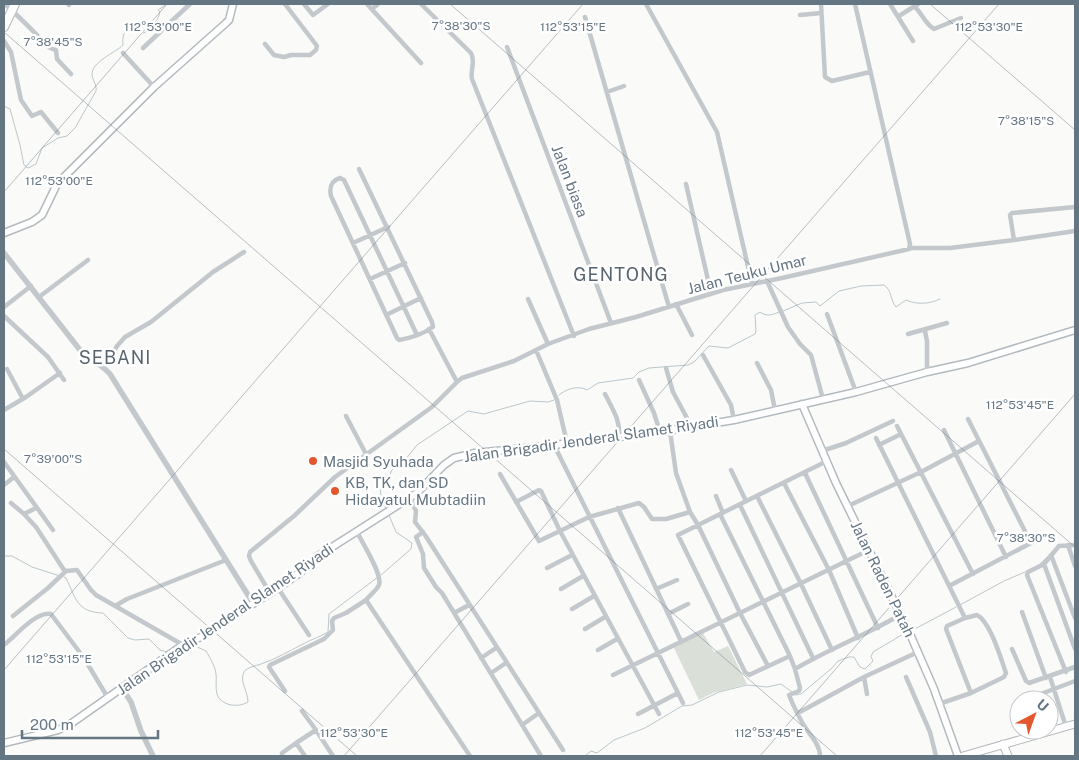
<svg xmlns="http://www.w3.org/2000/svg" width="1079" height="760" viewBox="0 0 1079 760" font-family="'Public Sans',sans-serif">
<rect width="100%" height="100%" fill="#fafaf8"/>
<path fill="#dadfd7" d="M703,633L714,652L728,646L747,684L713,693L699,700L673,646Z"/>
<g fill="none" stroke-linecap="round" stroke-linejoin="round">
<path stroke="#bbc7cb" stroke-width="1" d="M4,106L10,109L20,145L24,165L28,168L36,164L42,148L58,138L67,136L75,128L96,91C97,85 93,81 92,75C91,62 115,53 123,45C122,38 124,30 130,26L138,32L144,33C151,29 158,21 160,12L158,10L167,4
M783,311L802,303L816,302L820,306L839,291L861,286L884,285C892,290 890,300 896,307L906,300C917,305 930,304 940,299
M559,395C566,389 578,385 587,390L598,383L633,378L639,372L649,368L688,365L694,362L709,346L728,348L755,334L756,331L755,315L760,312C767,317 772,315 779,312
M386,509L381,496L380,488L390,477L391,471L405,460L417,445L468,411L484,414L530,401L548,402L554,400
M4,556H12L32,567L60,576
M1040,564L1048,556
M381,575L411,549L412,543L396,532L389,515
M64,577L66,578C76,598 76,612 103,613L128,638L135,640L149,639L160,650L167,652
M960,605L1004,581L1025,572
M911,631L956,607
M187,646H195L206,651C210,658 215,666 216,674C217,680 215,687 217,694C221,706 238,708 248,702C248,691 239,681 244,672C247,667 256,666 261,664C276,659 289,651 303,644C312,639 320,637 328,632L329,614L378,577
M795,695L801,694L832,668L838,661L849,657H854L860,667L865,669L873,661L871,657L873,652L905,633
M585,756L591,751L597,753L614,740L645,728L682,706L692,705L719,692L747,685L767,687L781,684L792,692"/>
<defs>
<path id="secondary" d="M4,233L32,222L42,215L57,184L154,87L226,23L229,20L233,4
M802,404L836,483L910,634L934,689L958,756
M4,743L58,730L69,725L183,645L201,637L278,588L301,572L318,556L417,493L444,465L454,458L475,453L554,445L660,432L734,420L856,392L927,372L968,363L1075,330"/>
<path id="primary" d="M1003,744L1008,756
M963,756L1075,724"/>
<path id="trunk" d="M4,27L15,4"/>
</defs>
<use href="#secondary" stroke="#b3babf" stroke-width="9"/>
<use href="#primary" stroke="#b5babe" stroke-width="9"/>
<use href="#trunk" stroke="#b4b9bd" stroke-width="10"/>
<path stroke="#c3c8cc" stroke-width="4.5" d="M5,4C19,17 33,30 45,44C48,48 52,49 56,50L57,59L71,74
M68,4L69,5
M304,4L313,15L328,4
M367,4L421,63
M421,4L471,53C476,62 470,69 472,79L574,336
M646,4L717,132L752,284
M821,4L825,77L832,81L870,72
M890,4L913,41
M914,6C922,13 925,24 934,29L961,18
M372,9L378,4
M800,15L821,13
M899,16L918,4
M585,17L669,307
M4,41L11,52L21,100L32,116L41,112L58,133
M265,44L274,55L284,57L291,55H310L316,50L317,46L285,4
M507,47L611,323
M143,48L190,4
M123,53L154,87
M607,92L624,86
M359,169L432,322L433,327C423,334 411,338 399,340L397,338L331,196C329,187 331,181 340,178L344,180L417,335
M686,184L711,293
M1075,207L1012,213L1010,215L1014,240L1075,231
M353,243L388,227
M910,248H950L1014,240
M370,279L405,263
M767,281L788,327L800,344L811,355L823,399
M39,297L88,260
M528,299L548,344
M676,304L692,335
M4,307L31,286
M827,314L856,392
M386,315L421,298
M4,316L48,357L64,380
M429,329L457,382
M925,331L927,341V372
M908,334L947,323
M536,350L557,400L567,443
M703,355L731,405L734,420
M757,363L771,390L775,410
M104,367L117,346L125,337L151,322L213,272L244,252
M666,368L673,392L687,418L689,428
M7,369L23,399
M639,380L654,413L660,432
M605,394C612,408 621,421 619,437
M4,410L26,397L60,373
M346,416L366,454
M897,426L973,574
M944,430L1006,557
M670,431L676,473L690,512
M876,438L965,618
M554,445L683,703
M879,445L901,434
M822,451L846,443L893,421
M4,462L53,530
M731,470L746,501
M805,473L878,628
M500,474L539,541L589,517L639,503L644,507L652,519H666L690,512L698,525L740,613L768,666
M784,483L829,570L858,638
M4,485L14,477
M716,496L723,513
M757,496L801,584L832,650
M410,498L416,511L415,522L425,535L563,750
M516,502L539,490L541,491L560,531L659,714
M11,503L24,514L36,527L64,570L66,571L77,570L91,590L96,595L183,645
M740,505L813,658
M848,506L921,472L979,441
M618,508L681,641
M24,514L36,508
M720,514L790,656L749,675L745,672L678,535L827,461
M357,532C362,542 383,575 379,585C377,590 370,595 366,600L470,756
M423,532L416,537L423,554L424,568L436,587L442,593L541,756
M1068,545L1075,566
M1051,555L1075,618
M1044,564L1075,649
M547,568L572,555
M949,586L1031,543L968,419
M278,588L309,635
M561,589L583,576
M656,589L677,580
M270,593L251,561L249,556L250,552L294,516L335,477L432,407L457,382L462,378L514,361L548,344L589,329L636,317L723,290L782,278L909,249L910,244L855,4
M115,606L127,599L226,560
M572,609L594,596
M1022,612L1046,678
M454,613L469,605
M668,614L688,604
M13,616L48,588L66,571
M585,629L605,617
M4,645C15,637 35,611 51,614L84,658L108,698
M1012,649L1026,681L1029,683L1075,667
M598,650L617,639
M790,656L795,669C829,649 866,635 900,615
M481,658L496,648
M795,669L800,688L799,691L789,695C793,705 798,715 803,724C809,734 820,744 820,756
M1066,672L1027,575L1028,572L1044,564L1059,546L1075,545
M491,673L506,663
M613,675L869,550
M864,677L867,694
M906,677L930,732L936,756
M1050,677L1066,727
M285,691L269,667L270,665L324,639L333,630L332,621L334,618L346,613L366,600
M1033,697L1075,681
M939,704L971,693L1004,677L1006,673C1001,659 990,621 977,615L965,618L947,626L946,629L971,693
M798,713L864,677L918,652
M638,714L678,693
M522,725L539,713
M316,730L333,756
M296,743L316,730L302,711
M282,756V753L296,743L305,756"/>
<path stroke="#c3c8cc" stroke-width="5.5" d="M4,253L80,350C89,359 101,364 110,374L253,603
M122,688L131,702L141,731L153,756"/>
<use href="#secondary" stroke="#fff" stroke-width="6"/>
<use href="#primary" stroke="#fff" stroke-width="7"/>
<use href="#trunk" stroke="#fff" stroke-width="8"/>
</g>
<path fill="none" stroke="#657683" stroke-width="1" stroke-opacity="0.45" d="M450,4L1075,547M930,4L1075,130M4,32L837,756M4,192L167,4M4,449L357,756M4,670L583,4M344,756L999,4M760,756L1075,394"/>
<g fill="#e4572e" stroke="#fff" stroke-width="2">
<circle cx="313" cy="461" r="5"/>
<circle cx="335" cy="491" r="5"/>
</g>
<g text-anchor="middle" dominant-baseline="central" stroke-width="5" stroke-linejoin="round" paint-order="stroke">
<g font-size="15" fill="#657683" stroke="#fff">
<text transform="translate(570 181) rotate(69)">Jalan biasa</text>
<text transform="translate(747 274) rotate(-14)">Jalan Teuku Umar</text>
<text transform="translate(591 439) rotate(-8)">Jalan Brigadir Jenderal Slamet Riyadi</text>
<text transform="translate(883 579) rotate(64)">Jalan Raden Patah</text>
<text transform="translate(225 619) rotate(-34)">Jalan Brigadir Jenderal Slamet Riyadi</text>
</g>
<g font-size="15" fill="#657683" stroke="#fff" text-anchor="start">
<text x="323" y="461">Masjid Syuhada</text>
<text x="345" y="482">KB, TK, dan SD<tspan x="345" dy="17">Hidayatul Mubtadiin</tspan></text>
</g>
<g font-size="18" letter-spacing="1" fill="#57646e" stroke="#fff">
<text x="621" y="274">GENTONG</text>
<text x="115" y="357">SEBANI</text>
</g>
</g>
<g font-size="12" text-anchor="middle" fill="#657683" stroke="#fff" stroke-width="5" stroke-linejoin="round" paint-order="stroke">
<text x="461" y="30">7°38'30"S</text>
<text x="158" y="31">112°53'00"E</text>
<text x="573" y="31">112°53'15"E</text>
<text x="989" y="31">112°53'30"E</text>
<text x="53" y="46">7°38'45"S</text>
<text x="1026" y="125">7°38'15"S</text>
<text x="59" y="185">112°53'00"E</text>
<text x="1020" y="409">112°53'45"E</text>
<text x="53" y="463">7°39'00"S</text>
<text x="1026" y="542">7°38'30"S</text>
<text x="59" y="663">112°53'15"E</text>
<text x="354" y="737">112°53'30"E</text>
<text x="769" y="737">112°53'45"E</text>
</g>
<rect width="1079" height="760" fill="none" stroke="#657683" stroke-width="10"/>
<g transform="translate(1034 715) rotate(41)"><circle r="24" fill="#ffffff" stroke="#c1c8cd"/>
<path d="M0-4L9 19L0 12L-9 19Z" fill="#e4572e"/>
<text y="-8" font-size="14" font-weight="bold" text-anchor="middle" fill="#657683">U</text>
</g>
<path d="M22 730v8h136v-8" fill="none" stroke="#657683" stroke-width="2.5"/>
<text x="30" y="730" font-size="15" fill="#657683" stroke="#ffffff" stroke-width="4" paint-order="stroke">200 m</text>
</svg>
